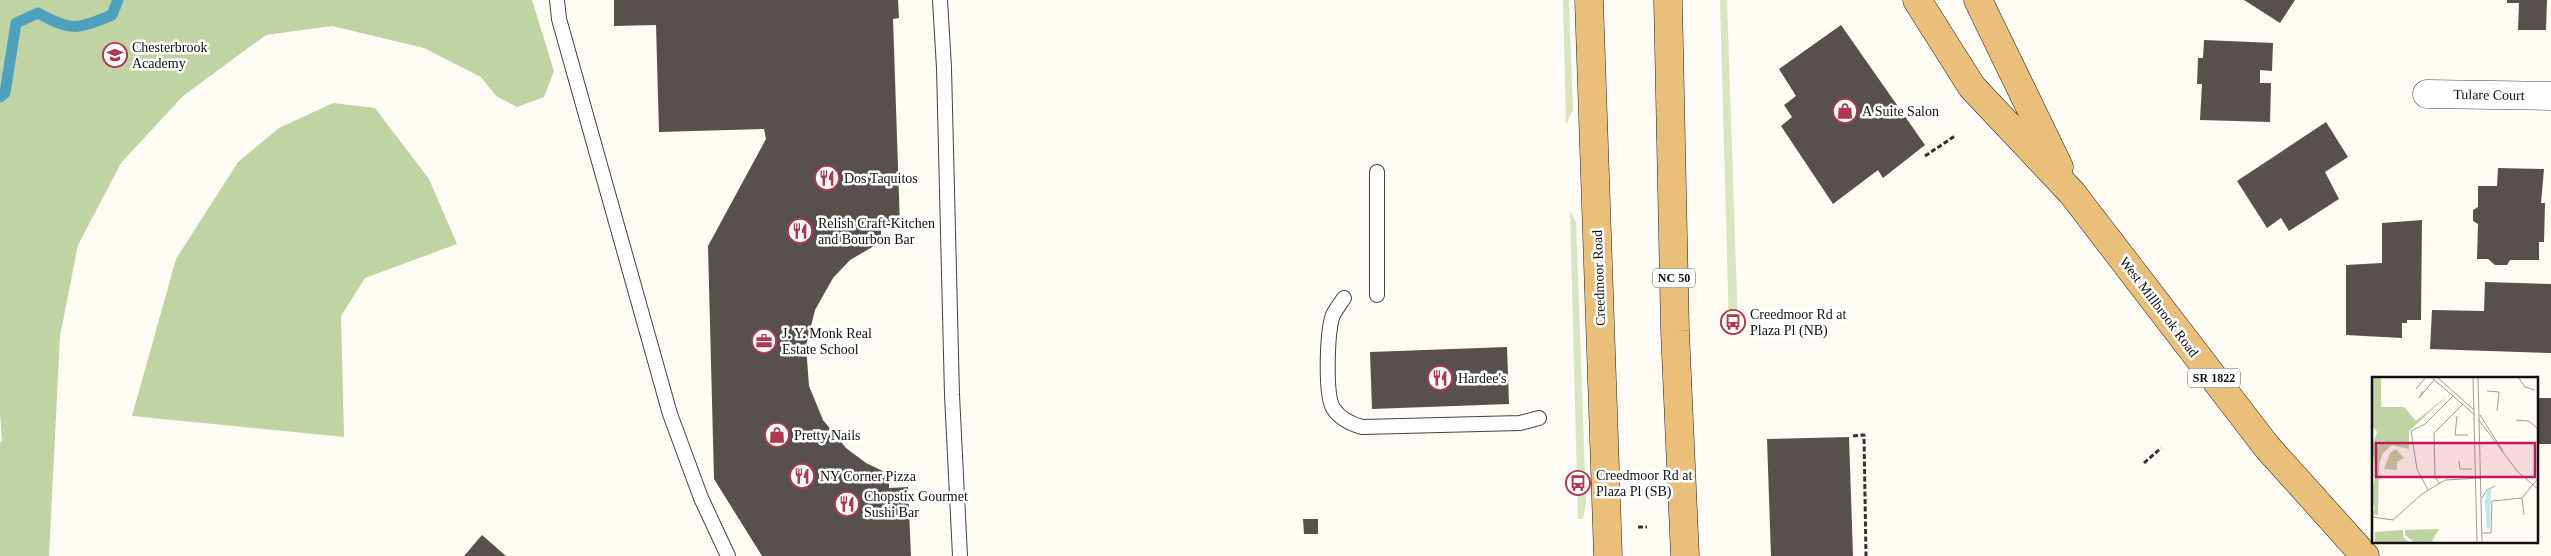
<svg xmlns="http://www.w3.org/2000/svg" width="2551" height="556" viewBox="0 0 2551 556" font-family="'Times New Roman',serif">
<rect width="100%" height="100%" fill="#fefbf4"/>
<path fill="#d8e5c1" d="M1563,0H1569L1573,110L1566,124Z
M1720,0H1727L1738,328L1729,329Z
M1570,211L1576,222L1586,503L1583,519H1578Z"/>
<path fill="#bfd4a2" d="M0,0H532L554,71L544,97L517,107L496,96L481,77L424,48L332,26L266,35L183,96L121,163L78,245L60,336L49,556H0V443L2,440L0,414Z
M333,103L375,108L429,179L457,244L365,278L341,316L344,437L132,416L176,259L238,162L279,128Z"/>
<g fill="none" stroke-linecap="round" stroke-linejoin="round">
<path stroke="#4da0be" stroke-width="11" d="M0,97L5,93L16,23L38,13C72,32 78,29 112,15L118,0"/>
</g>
<path fill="#57504d" d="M614,0H898L899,18L893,19L900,226H881V242L850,260L833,278L815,310L806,346L809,386L823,420L846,448L866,463L889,474V488L908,487L911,556H762L714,479L708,246L766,139L764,129L659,132L656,25L614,26Z
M2244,0H2295L2280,23Z
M2507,0H2547L2546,30H2518L2519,3H2507Z
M1841,25L1925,145L1883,178L1878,170L1833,204L1781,126L1792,117L1784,105L1796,96L1779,69Z
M2204,40L2273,43L2272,71L2260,70V83H2271L2270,122L2200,120L2202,84H2197L2198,58H2203Z
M2326,122L2348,157L2325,172L2339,199L2289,231L2281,218L2267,228L2237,181Z
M2498,168L2544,169L2541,203H2545L2544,242H2539V260H2510L2507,265H2495L2488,259H2477L2478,224L2473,221V210L2478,207V186H2497Z
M2422,220L2421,320H2407V323H2402V338L2346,335V265L2382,263V223Z
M2485,282L2551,284V353L2430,349L2432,310L2484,311Z
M1507,347L1509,404L1372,409L1370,352Z
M2537,398H2551V444H2537Z
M1849,437L1853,556H1771L1767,439Z
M1303,519H1318V534H1304Z
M482,535L506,556H464Z"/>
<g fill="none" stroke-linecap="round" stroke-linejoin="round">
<defs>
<path id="lane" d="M557,0L559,19L670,414L701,498L728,556
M940,0L944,68L952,395L960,556
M1377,172V295
M1344,298C1340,304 1336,309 1333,315C1327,331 1325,394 1333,408C1340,419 1351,424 1362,427L1520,423L1539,418"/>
<path id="street" d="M2427,94L2551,96"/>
<path id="primary" d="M1589,0L1608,556
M1668,0L1675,331L1685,556
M1917,0L1972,87L2072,193L2267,447L2365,556
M1978,0L2059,167"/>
</defs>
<use href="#lane" stroke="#434343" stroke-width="16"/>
<use href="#street" stroke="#434343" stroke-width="29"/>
<use href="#primary" stroke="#212121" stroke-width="29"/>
<path stroke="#323232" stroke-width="3" stroke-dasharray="5 2.5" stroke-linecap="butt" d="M1925,156L1955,136
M1853,436L1864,435L1866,556
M2144,463L2161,448
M1638,527H1647"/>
<use href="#lane" stroke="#fff" stroke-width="14"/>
<use href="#street" stroke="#fff" stroke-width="28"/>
<use href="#primary" stroke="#e9bf79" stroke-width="28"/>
</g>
<defs>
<symbol id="school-ring" viewBox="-11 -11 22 22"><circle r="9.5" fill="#fff" stroke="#b1374d" stroke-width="1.5"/><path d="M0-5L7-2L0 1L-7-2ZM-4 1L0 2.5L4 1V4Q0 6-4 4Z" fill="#b1374d"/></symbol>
<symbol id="shop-ring" viewBox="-11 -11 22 22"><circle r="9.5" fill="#fff" stroke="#b1374d" stroke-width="1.5"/><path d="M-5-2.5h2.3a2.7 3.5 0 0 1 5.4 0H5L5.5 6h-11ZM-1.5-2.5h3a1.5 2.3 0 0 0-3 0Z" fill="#b1374d"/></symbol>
<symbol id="restaurant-ring" viewBox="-11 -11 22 22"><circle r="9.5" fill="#fff" stroke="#b1374d" stroke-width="1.5"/><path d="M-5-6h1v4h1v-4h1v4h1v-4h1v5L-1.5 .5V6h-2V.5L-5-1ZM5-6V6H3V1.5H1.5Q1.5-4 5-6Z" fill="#b1374d"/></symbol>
<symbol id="bus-ring" viewBox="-11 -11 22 22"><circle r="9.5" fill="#fff" stroke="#b1374d" stroke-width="1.5"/><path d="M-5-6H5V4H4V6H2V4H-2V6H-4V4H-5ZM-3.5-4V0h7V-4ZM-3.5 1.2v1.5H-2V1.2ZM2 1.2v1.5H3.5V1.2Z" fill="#b1374d"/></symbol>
<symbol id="office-ring" viewBox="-11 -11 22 22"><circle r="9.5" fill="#fff" stroke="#b1374d" stroke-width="1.5"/><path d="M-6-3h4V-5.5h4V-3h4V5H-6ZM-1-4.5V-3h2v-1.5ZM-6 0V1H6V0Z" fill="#b1374d"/></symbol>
</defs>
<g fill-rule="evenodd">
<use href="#school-ring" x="101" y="41" width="28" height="28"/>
<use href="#shop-ring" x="1831" y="97" width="28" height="28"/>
<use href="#restaurant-ring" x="813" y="164" width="28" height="28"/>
<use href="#restaurant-ring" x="786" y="217" width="28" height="28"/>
<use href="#bus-ring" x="1719" y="308" width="28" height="28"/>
<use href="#office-ring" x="750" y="327" width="28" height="28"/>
<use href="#restaurant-ring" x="1426" y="364" width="28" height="28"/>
<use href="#shop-ring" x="763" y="421" width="28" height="28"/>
<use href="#restaurant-ring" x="788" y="462" width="28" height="28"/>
<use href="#bus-ring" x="1564" y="469" width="28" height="28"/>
<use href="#restaurant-ring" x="833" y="490" width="28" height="28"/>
</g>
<g text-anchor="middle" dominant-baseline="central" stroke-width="5" stroke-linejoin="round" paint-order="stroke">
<g fill="#fff" stroke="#585858" stroke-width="1">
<rect x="1653" y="268.5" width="42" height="19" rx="4"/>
<rect x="2188" y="368.5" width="52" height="19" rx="4"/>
</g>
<g font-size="12" font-weight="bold" fill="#101010">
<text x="1674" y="278">NC 50</text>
<text x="2214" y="378">SR 1822</text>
</g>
<g font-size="14" fill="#101010" stroke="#fff" text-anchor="start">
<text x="132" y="47">Chesterbrook<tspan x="132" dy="16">Academy</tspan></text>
<text x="1862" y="111">A Suite Salon</text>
<text x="844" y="178">Dos Taquitos</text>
<text x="818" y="223">Relish Craft-Kitchen<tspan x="818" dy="16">and Bourbon Bar</tspan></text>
<text x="1750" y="314">Creedmoor Rd at<tspan x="1750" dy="16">Plaza Pl (NB)</tspan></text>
<text x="782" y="333">J. Y. Monk Real<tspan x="782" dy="16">Estate School</tspan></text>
<text x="1458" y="378">Hardee's</text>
<text x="794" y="435">Pretty Nails</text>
<text x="1596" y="475">Creedmoor Rd at<tspan x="1596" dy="16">Plaza Pl (SB)</tspan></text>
<text x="820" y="476">NY Corner Pizza</text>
<text x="864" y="496">Chopstix Gourmet<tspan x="864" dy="16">Sushi Bar</tspan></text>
</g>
<g font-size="14" fill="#101010" stroke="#fff">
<text transform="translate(2489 95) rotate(1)">Tulare Court</text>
<text transform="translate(1599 278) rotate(-92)">Creedmoor Road</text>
<text transform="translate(2159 307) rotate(53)">West Millbrook Road</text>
</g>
</g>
<g transform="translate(2372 377)">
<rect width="166" height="166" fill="#fefbf4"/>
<path d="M0,0H9V30H32L44,44L76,18L37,54V72L20,68L11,76L7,87L6,139L1,136L3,132L0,121L4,93L0,70L5,55L0,48ZM24,72L32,81L25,85V93L12,92L18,76ZM67,152L59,166H43L33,158V153ZM31,153L32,161L39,166H3V155Z" fill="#bfd4a2"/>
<path d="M119,112L118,151L115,152L113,124L115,115Z" fill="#bee4f0"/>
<path fill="none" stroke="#bee4f0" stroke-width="2.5" d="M0,74L12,63"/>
<path fill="none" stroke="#9f9d99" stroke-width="1" d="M59,0L103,38M65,0L102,33M101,0L105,166M106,0L110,166M146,0L153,10L163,13M44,12L54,0M51,14L47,21L62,3M115,14L127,15L125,34M108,38L131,74M85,39L83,58H96M107,43L145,94L167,113M144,43L157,44L167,53M87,84L88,92H100M67,106L63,100L62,56L91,27M56,113L45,92L39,54L53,47L81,19M110,121L115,113L123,109M150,121L152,138M0,140L21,143L50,117L73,103L109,101M110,156H119L120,124L150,121L167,100"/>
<path fill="#c2185b" fill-opacity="0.15" stroke="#c2185b" stroke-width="2.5" d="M4,66H163V100H4Z"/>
<rect width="166" height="166" fill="none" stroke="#101010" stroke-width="2.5"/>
</g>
</svg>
